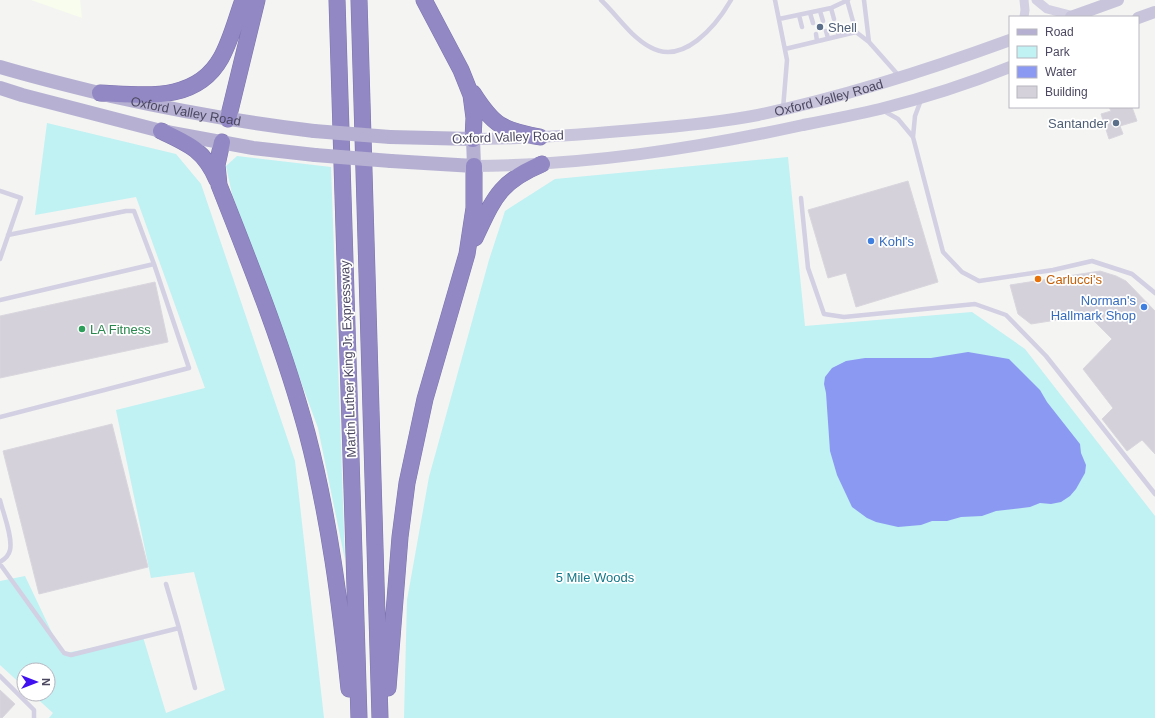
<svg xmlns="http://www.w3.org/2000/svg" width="1155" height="718" viewBox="0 0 1155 718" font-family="Helvetica,sans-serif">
<rect width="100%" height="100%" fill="#f4f4f2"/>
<path fill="#f8fded" d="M31,0H80L82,18Z"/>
<path fill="#c0f1f3" d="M47,123L176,154L201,184L295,461L324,718H49L53,713L32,694H48V670H24V687L0,665V581L25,576L62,654L143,637L166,713L225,690L194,572L151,578L116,410L205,388L136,197L35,215Z
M237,156L331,167L345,560L318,428L232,194L226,166Z
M788,157L805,326L972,312L1025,349L1155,516V718H404L407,600L429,477L489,260L505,211L555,179Z"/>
<path fill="#8b99f2" d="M968,352L1009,359L1040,390L1047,402L1080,444L1081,453L1086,465L1085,473L1076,489L1070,496L1061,502L1051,504L1040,503L1030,507L996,511L982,516L961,517L947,521H932L921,525L898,527L876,522L867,518L852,507L837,475L830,451L826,393L824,384L825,377L832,368L846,361L865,358H931Z"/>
<path fill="#d5d1da" stroke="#d9d6de" d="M1109,107H1132L1137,121L1120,126L1123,134L1109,139L1101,114L1111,111Z
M908,181L938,282L856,307L846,273L828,278L808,210Z
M1100,271L1116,276L1126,281L1155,311V454L1142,440L1127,451L1102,419L1113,408L1083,369L1112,339L1088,315L1031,324L1018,314L1010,285Z
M155,282L168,342L0,378V316Z
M112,424L148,567L39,594L3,451Z
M0,690L15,704L2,718H0Z"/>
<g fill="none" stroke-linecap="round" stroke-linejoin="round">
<defs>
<path id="motorway" d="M337,0L359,718
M359,0L380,718
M424,0L461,70L471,95L474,118L473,139
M100,93C144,95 196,103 221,58C231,40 236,19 243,0
M473,93C494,126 502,130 540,137
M228,119L257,0
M161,131C189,144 204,150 217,180
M222,142L217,165L219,185C251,266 284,348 307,433C329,517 340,602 349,689
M475,238C494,198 499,182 542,164
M388,688L400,537L407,483L425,399L467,254L474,208V166"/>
</defs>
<use href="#motorway" stroke="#7d73af" stroke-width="17"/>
<path stroke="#d2d0e2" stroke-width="4.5" d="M601,0C617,15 630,36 650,47C683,66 716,26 731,0
M775,0L787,60L783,109
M847,0L856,32
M864,0L869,42
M831,8L834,19
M820,11L823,21
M810,13L813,23
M799,15L802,27
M779,19L831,8L848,0
M837,29L839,36
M826,31L828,38
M816,34L817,41
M785,49L856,32L869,42L900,77
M921,100L915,116L913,137L943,252L962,272L979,281L1053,270L1092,261L1132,274L1155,293
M884,111L898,119L913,137
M0,191L21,198L0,259
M801,198L808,268L824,314L844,317L975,304L1006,315L1046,356L1155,494
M8,235L126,211H134L154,264
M0,300L154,264L189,368L0,417
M0,500C3,513 13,537 10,550C9,555 5,559 0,562
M0,564L64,653L71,655L179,628L195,688
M166,584L179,628
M0,676L34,710V718"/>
<path stroke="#d2d0e2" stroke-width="9" d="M1036,0L1047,9L1074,16
M1024,17L1025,10L1024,0"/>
<g stroke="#c8c4db" stroke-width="12">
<path d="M1071,17L1118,0"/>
<path d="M1138,18L1155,12"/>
<path id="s1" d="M473,139C530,139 588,134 645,129C683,126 721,122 758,115C844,97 928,70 1010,40"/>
<path d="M474,166C587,165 693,149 803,125C829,120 855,115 880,109C924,98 968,84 1010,67"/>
</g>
<g stroke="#b6b1d2" stroke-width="14">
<path id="s2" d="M0,67C37,78 74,87 111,96C179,111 246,123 314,131"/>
<path d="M0,88L22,95L161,131L253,148L315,155"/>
<path d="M390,137L473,139L474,166L391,161"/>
</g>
<use href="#motorway" stroke="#9288c3" stroke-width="16"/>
<path stroke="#b6b1d2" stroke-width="14" d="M314,131L390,137
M315,155L391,161"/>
</g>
<g fill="#5c6f8a" stroke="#fff" stroke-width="1.5">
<circle cx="820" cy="27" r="4"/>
<circle cx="1116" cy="123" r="4"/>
</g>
<g fill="#3f7fe0" stroke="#fff" stroke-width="1.5">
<circle cx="871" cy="241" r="4"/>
<circle cx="1144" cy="307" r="4"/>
</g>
<circle fill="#e8710a" stroke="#fff" stroke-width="1.5" cx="1038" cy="279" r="4"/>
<circle fill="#2e9e5b" stroke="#fff" stroke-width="1.5" cx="82" cy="329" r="4"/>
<g text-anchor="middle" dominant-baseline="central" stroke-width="3.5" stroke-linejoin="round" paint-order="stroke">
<g font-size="13" fill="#4e5e75" stroke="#fff" text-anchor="start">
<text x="828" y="27">Shell</text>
<text x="1108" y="123" text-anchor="end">Santander</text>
</g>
<g font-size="13" fill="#4c4861" stroke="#fff">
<text stroke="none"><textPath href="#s1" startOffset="359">Oxford Valley Road</textPath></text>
<text stroke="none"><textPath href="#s2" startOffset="191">Oxford Valley Road</textPath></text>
<text transform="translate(508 137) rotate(-2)">Oxford Valley Road</text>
<text transform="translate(348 359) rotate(-92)">Martin Luther King Jr. Expressway</text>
</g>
<g font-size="13" fill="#366cbe" stroke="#fff" text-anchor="start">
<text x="879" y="241">Kohl's</text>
<text x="1136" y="300" text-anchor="end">Norman's<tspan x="1136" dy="15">Hallmark Shop</tspan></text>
</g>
<g font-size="13" fill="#c56008" stroke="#fff" text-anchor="start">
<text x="1046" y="279">Carlucci's</text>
</g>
<g font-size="13" fill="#27864d" stroke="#fff" text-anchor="start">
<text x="90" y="329">LA Fitness</text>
</g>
<g font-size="13" fill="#127789" stroke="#fff">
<text x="595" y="577">5 Mile Woods</text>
</g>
</g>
<rect x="1009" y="16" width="130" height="92" fill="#ffffff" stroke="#b7b6c0"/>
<rect x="1017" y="29" width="20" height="6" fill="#b6b1d2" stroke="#b7b6c0"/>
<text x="1045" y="36" font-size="12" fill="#4c4861">Road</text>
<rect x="1017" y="46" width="20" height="12" fill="#c0f1f3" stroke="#b7b6c0"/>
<text x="1045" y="56" font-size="12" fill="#4c4861">Park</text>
<rect x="1017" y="66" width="20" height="12" fill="#8b99f2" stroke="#b7b6c0"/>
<text x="1045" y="76" font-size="12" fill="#4c4861">Water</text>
<rect x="1017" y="86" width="20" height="12" fill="#d5d1da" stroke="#b7b6c0"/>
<text x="1045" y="96" font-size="12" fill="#4c4861">Building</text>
<g transform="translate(36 682) rotate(90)"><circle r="19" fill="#ffffff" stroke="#b7b6c0"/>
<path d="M0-3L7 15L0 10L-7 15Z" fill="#4110f1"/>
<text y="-6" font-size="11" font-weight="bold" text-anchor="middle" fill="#4c4861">N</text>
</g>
</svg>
